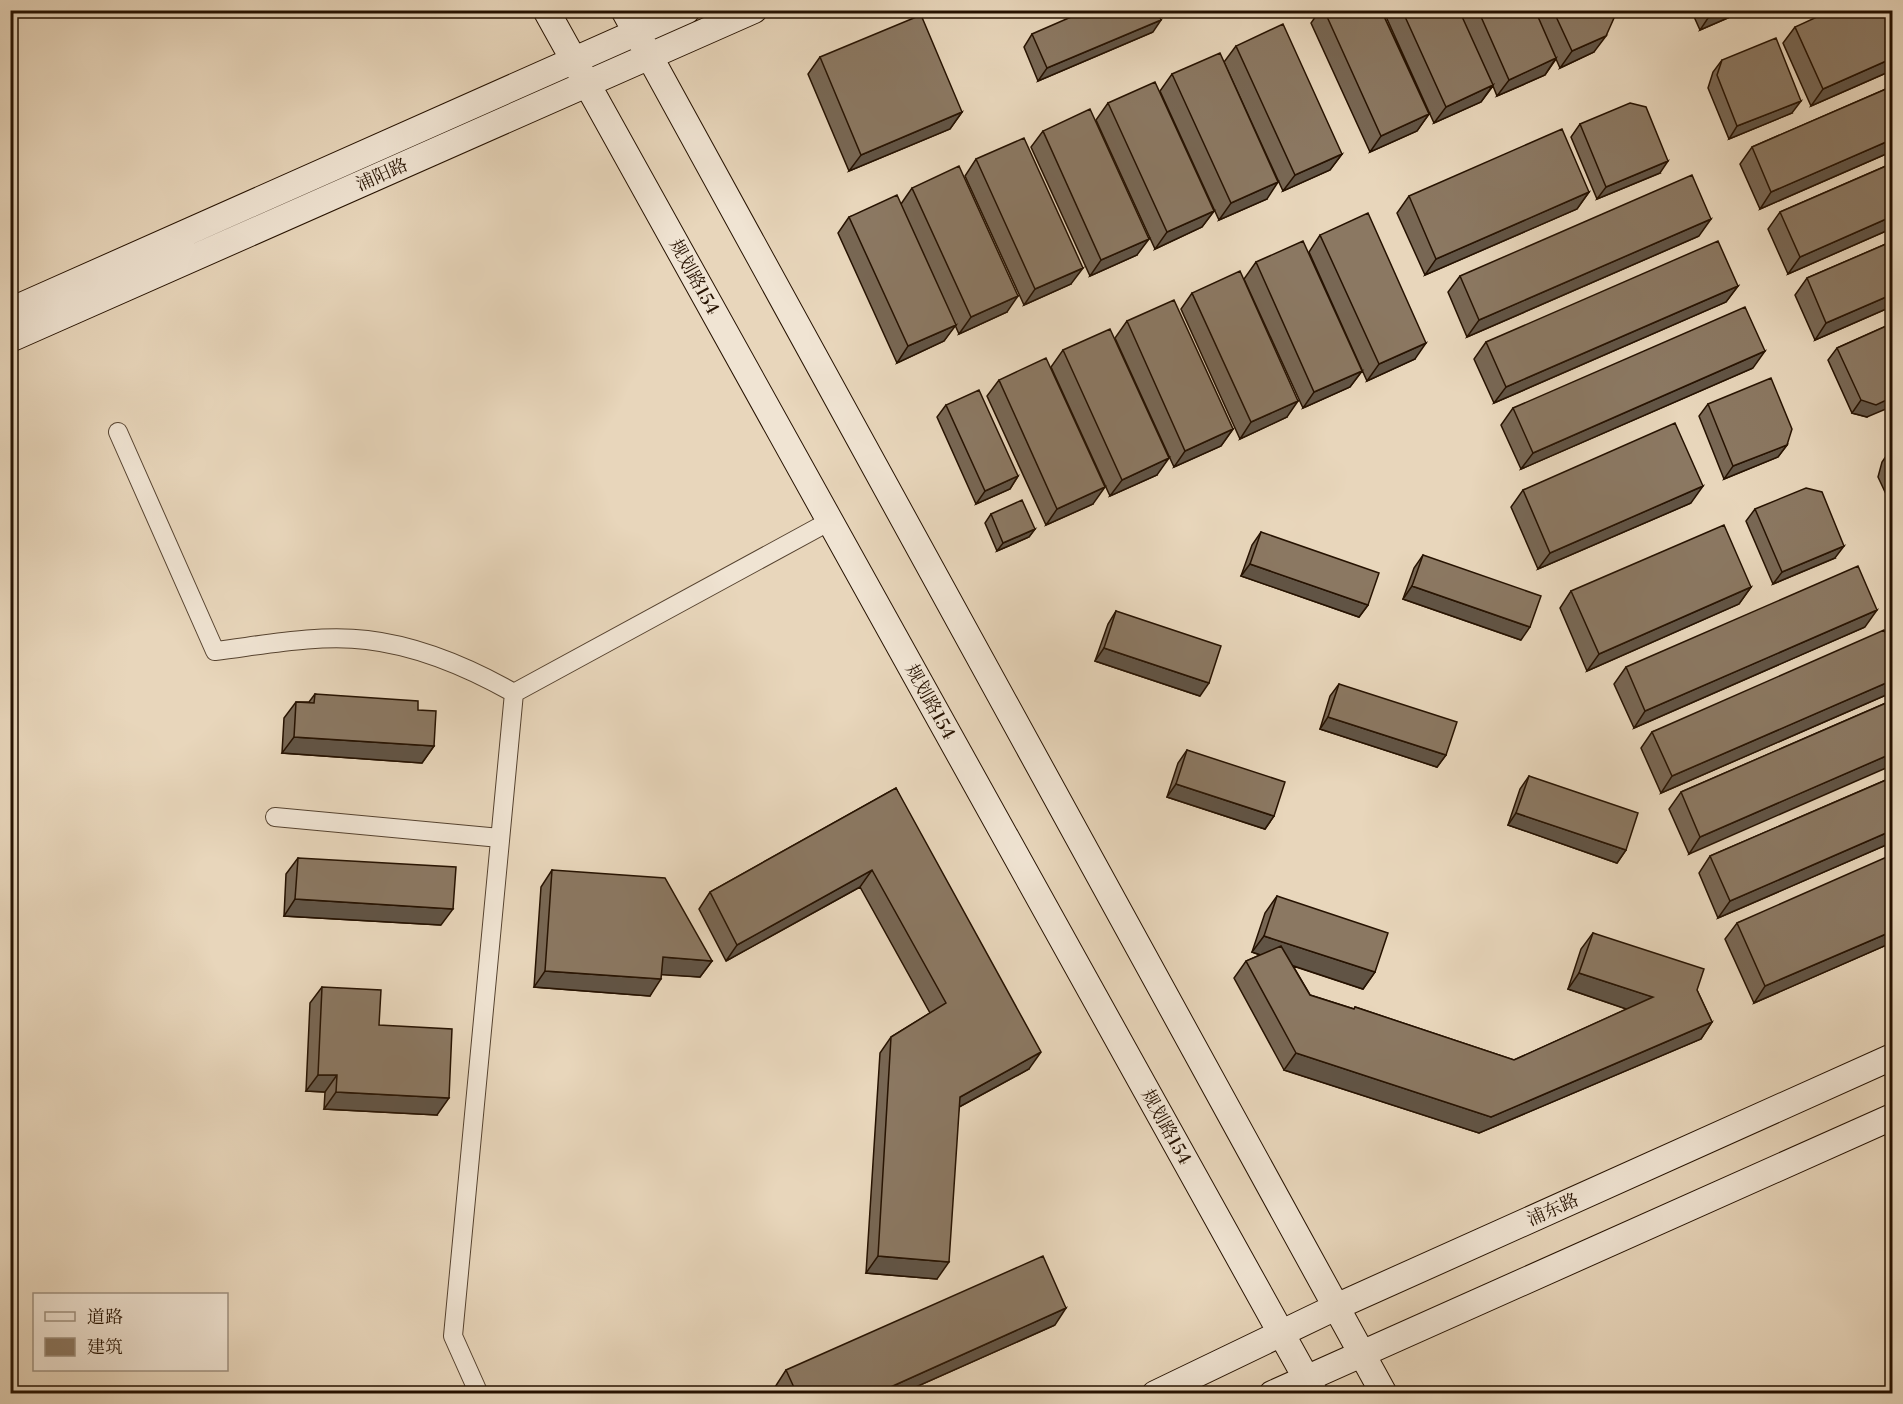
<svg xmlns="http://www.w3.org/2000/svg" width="1903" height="1404" viewBox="0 0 1903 1404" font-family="'Libre Bodoni','Noto Serif SC',serif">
<rect width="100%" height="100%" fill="#e8d6bb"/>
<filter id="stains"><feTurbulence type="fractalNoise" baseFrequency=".00333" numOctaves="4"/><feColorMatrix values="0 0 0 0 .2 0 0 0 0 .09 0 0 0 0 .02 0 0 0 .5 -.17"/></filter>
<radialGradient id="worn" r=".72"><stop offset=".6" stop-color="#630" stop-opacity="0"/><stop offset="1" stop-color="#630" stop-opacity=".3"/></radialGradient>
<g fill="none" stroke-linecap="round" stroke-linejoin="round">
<defs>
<path id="street" d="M118,432L215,651C264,645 318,634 367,640C419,646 468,667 514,693
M275,817L500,838
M479,1394L453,1336L514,693L830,521"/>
<path id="secondary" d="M546,10L1315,1394
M624,10L1384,1394
M10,311L687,10
M10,339L754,10
M1155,1394L1338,1306L1892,1057
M1272,1394L1892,1117"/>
</defs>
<use href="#street" stroke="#564330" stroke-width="20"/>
<use href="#secondary" stroke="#261201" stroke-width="28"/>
<use href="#street" stroke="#f0e4d3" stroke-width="18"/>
<use href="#secondary" stroke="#f0e4d3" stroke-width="26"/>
</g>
<path fill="#786754" stroke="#261201" stroke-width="1.5" d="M1320,10H1381L1429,114L1417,131L1370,152L1311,23Z
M1383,10H1610L1594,52L1560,68L1556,59L1545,75L1497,96L1493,86L1481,102L1434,123Z
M1691,10H1746L1700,30Z
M1893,10V70L1811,106L1783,43L1795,27Z
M1153,32L1038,81L1024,47L1032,34Z
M1236,46L1342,154L1330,170L1283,191L1224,62Z
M820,57L962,112L950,129L849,171L808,74Z
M1722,60L1792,113L1729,139L1708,88L1713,72Z
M1172,74L1267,199L1219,220L1160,91Z
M1893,86V151L1760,209L1740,164L1752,147Z
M1108,103L1214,211L1202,227L1155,249L1096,120Z
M1580,124L1660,173L1597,199L1571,137Z
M1043,131L1137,255L1090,276L1031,147Z
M976,159L1071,284L1024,305L965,176Z
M1893,163V228L1788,274L1768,229L1780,212Z
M912,188L1007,312L959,334L955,325L944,341L897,363L838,233L849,217L901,204Z
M1589,192L1577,209L1425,275L1397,213L1409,196Z
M1320,235L1415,359L1367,381L1309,252Z
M1699,236L1467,337L1448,292L1460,276Z
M1893,241V306L1815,340L1795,295L1807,278Z
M1256,262L1362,371L1350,387L1303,408L1244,279Z
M1738,286L1726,302L1494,403L1474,359L1486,342Z
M1192,293L1287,417L1240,439L1181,309Z
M1127,321L1233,429L1221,446L1174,467L1115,338Z
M1893,323L1867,417L1852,413L1828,360L1837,348Z
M1063,350L1157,475L1110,496L1051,367Z
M1753,368L1521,469L1501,425L1513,408Z
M999,380L1093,504L1046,525L987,396Z
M1708,404L1787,445L1778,457L1724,479L1699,416Z
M946,405L1018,476L1010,489L976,504L937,417Z
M1891,449H1893V509L1878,477L1882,462Z
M1523,490L1691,503L1538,569L1511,507Z
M1755,509L1835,558L1773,584L1746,521Z
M991,514L1035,529L1029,537L997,551L985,523Z
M1261,532L1368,605L1359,617L1241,576L1252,545Z
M1423,555L1521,640L1403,599L1414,568Z
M1751,587L1739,604L1587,671L1560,608L1571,591Z
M1116,611L1200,696L1095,661L1108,624Z
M1865,627L1634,728L1614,684L1626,667Z
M1893,649V692L1661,793L1641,748L1652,732Z
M1339,684L1446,755L1437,767L1320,729L1330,696Z
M315,694L434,746L422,763L282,753L284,718L296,702H309Z
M1893,700L1689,854L1669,809L1681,792Z
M1187,750L1274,816L1265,829L1167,797L1178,763Z
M1529,776L1626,850L1617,863L1508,825L1520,789Z
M1893,777V842L1718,918L1699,873L1710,856Z
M896,788L1029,1069L959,1107L937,1279L866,1273L880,1053L891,1037L930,1013L860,887L726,961L699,909L710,892Z
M298,858L441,925L284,916L286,874Z
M1892,864L1893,939L1889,944L1754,1003L1725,939L1737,923Z
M552,870L712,961L700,977L661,974L650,996L534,987L541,887Z
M1277,896L1375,972L1363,989L1293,966L1310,995L1354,1009L1355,1007L1514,1060L1627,1009L1568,989L1581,949L1593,933L1697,990L1712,1022L1701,1039L1479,1133L1284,1070L1234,978L1246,961L1260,955L1252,952L1265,913Z
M322,987L379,1025L437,1115L324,1109L325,1092L306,1091L310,1003Z
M1055,1325L900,1394H778L775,1387L786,1370Z"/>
<path fill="#615445" stroke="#261201" stroke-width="1.5" d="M10,10H21L10,16Z
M1725,10H1746L1700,30L1708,18Z
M1161,20L1153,32L1038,81L1047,68Z
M1606,36L1594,52L1560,68L1572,51Z
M1556,58L1545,75L1497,96L1509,80Z
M1893,58V70L1811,106L1823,89Z
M1493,85L1481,102L1434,123L1446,107Z
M1801,101L1792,113L1729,139L1737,126Z
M962,112L950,129L849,171L861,155Z
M1429,114L1417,131L1370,152L1381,136Z
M1893,139V151L1760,209L1771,192Z
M1342,154L1330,170L1283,191L1295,175Z
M1668,161L1660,173L1597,199L1606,187Z
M1278,182L1267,199L1219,220L1231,203Z
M1589,192L1577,209L1425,275L1436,259Z
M1214,211L1202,227L1155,249L1167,232Z
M1893,216V228L1788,274L1800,257Z
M1711,219L1699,236L1467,337L1479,320Z
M1149,239L1137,255L1090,276L1101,260Z
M1083,268L1071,284L1024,305L1035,289Z
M1738,286L1726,302L1494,403L1506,387Z
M1893,294V306L1815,340L1826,323Z
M1018,296L1007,312L959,334L971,317Z
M956,325L944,341L897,363L908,346Z
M1426,343L1415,359L1367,381L1379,364Z
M1765,351L1753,368L1521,469L1533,453Z
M1362,371L1350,387L1303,408L1314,392Z
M1893,397V406L1867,417L1852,413L1861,400Z
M1298,401L1287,417L1240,439L1251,422Z
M1233,429L1221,446L1174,467L1185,451Z
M1787,445L1778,457L1724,479L1733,466Z
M1169,458L1157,475L1110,496L1122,480Z
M1018,476L1010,489L976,504L985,491Z
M1703,486L1691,503L1538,569L1550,553Z
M1105,487L1093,504L1046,525L1057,509Z
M1035,529L1029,537L997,551L1003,543Z
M1844,546L1835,558L1773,584L1782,572Z
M1250,564L1368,605L1359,617L1241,576Z
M1412,586L1530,627L1521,640L1403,599Z
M1751,587L1739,604L1587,671L1599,654Z
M1877,610L1865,627L1634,728L1645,711Z
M1104,648L1209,683L1200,696L1095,661Z
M1893,680V692L1661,793L1672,776Z
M1328,717L1446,755L1437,767L1320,729Z
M294,737L434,746L422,763L282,753Z
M1893,753V765L1689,854L1700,837Z
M1176,784L1274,816L1265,829L1167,797Z
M1516,813L1626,850L1617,863L1508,825Z
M1893,830V842L1718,918L1730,901Z
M872,870L860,887L726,961L737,945Z
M295,899L453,909L441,925L284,916Z
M1893,931V939L1889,944L1754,1003L1765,986Z
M1264,936L1375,972L1363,989L1252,952Z
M663,957L712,961L700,977L651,974Z
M545,971L661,979L650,996L534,987Z
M1579,973L1653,997L1641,1014L1568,989Z
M1712,1022L1701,1039L1479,1133L1284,1070L1296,1053L1491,1117Z
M1041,1052L1029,1069L948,1113L960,1097Z
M318,1075H337L325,1092L306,1091Z
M336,1092L449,1098L437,1115L324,1109Z
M878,1256L949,1262L937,1279L866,1273Z
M1066,1308L1055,1325L900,1394H875Z"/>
<path fill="#8b7862" stroke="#261201" stroke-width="1.5" d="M1087,10H1157L1161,20L1047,68L1032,34Z
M1324,10H1381L1429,114L1381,136Z
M1402,10H1459L1493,85L1446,107Z
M1478,10H1535L1556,58L1509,80Z
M1553,10H1610L1614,18L1606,36L1572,51Z
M1705,10H1725L1708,18Z
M1832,10H1893V58L1823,89L1795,27Z
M921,15L962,112L861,155L820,57Z
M1283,24L1342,154L1295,175L1236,46Z
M1776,38L1801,101L1737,126L1717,75L1722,60Z
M1220,53L1278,182L1231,203L1172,74Z
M1155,82L1214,211L1167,232L1108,103Z
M1893,86V139L1771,192L1752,147Z
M1630,103L1646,107L1668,161L1606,187L1580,124Z
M1090,109L1149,239L1101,260L1043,131Z
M1562,129L1589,192L1436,259L1409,196Z
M1024,138L1083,268L1035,289L976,159Z
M1893,163V216L1800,257L1780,212Z
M959,166L1018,296L971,317L912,188Z
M1692,175L1711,219L1479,320L1460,276Z
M897,195L956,325L908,346L849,217Z
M1368,213L1426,343L1379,364L1320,235Z
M1303,241L1362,371L1314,392L1256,262Z
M1718,241L1738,286L1506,387L1486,342Z
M1893,241V294L1826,323L1807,278Z
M1240,271L1298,401L1251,422L1192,293Z
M1174,300L1233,429L1185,451L1127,321Z
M1745,307L1765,351L1533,453L1513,408Z
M1893,323V397L1876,405L1861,400L1837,348Z
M1110,329L1169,458L1122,480L1063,350Z
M1046,358L1105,487L1057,509L999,380Z
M1771,378L1792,429L1787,445L1733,466L1708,404Z
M979,390L1018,476L985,491L946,405Z
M1675,423L1703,486L1550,553L1523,490Z
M1891,449H1893V478L1887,465Z
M1806,488L1822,492L1844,546L1782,572L1755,509Z
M1022,500L1035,529L1003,543L991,514Z
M1724,525L1751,587L1599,654L1571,591Z
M1261,532L1379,573L1368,605L1250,564Z
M1423,555L1541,596L1530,627L1412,586Z
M1858,566L1877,610L1645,711L1626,667Z
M1116,611L1221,646L1209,683L1104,648Z
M1884,630L1893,649V680L1672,776L1652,732Z
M1339,684L1457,722L1446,755L1328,717Z
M315,694L418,701V710L436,711L434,746L294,737L296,702L314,703Z
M1893,700V753L1700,837L1681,792Z
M1187,750L1285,782L1274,816L1176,784Z
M1529,776L1638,813L1626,850L1516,813Z
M1893,777V830L1730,901L1710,856Z
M896,788L1041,1052L960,1097L949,1262L878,1256L891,1037L946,1003L872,870L737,945L710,892Z
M1889,856L1893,864V931L1765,986L1737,923Z
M298,858L456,867L453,909L295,899Z
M552,870L665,878L712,961L663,957L661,979L545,971Z
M1277,896L1388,933L1375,972L1264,936Z
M1593,933L1704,969L1697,990L1712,1022L1491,1117L1296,1053L1246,961L1281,946L1310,995L1354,1009L1355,1007L1514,1060L1653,997L1579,973Z
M322,987L381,990L379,1025L452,1029L449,1098L336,1092L337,1075H318Z
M1043,1256L1066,1308L875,1394H797L786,1370Z"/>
<g text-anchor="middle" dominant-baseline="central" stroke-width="4.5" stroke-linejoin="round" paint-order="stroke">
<g font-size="18" fill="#261201" stroke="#f0e4d3">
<text transform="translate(382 175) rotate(-24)">浦阳路</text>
<text transform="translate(694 277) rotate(61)">规划路154</text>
<text transform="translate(930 702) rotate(61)">规划路154</text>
<text transform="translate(1166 1127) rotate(61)">规划路154</text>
<text transform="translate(1553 1210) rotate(-24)">浦东路</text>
</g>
</g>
<rect width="1903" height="1404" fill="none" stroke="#e8d6bb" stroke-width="36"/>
<rect x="12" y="12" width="1879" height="1380" fill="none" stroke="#261201" stroke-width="3"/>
<rect x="18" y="18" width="1867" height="1368" fill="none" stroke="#261201" stroke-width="1.5"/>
<rect x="33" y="1293" width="195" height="78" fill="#f0e4d3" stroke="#9f907f" stroke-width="1.5"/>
<rect x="45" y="1312" width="30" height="9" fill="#f0e4d3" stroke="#9f907f" stroke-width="1.5"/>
<text x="87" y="1323" font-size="18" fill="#261201">道路</text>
<rect x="45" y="1338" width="30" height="18" fill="#8b7862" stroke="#9f907f" stroke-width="1.5"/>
<text x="87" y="1353" font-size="18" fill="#261201">建筑</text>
<rect width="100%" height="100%" filter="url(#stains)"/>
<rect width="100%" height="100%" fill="url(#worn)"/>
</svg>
